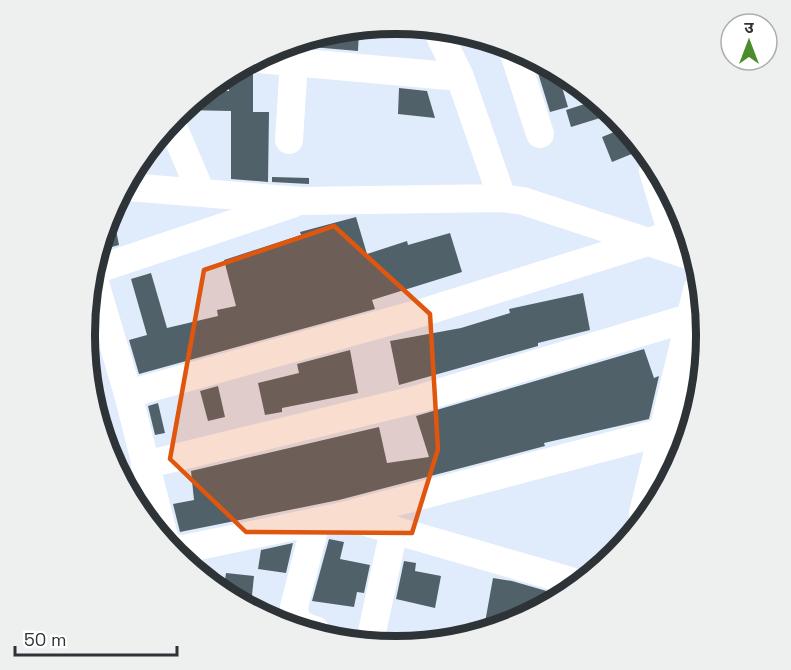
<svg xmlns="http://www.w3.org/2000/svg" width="791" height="670" viewBox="0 0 791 670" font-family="'Space Grotesk','Noto Sans Devanagari',sans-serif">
<rect width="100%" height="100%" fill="#e0ecfb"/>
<path fill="#516169" d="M359,31L358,51L289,45L331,37Z
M534,60L559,77L568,107L550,112Z
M246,68L253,74V112H269L268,182L231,179V111L183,110L212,91H229V79Z
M399,88L427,91L435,118L398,114Z
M594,101L613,114L571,127L566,110Z
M624,128L639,151L612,162L602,137Z
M272,177L309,178V184L272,182Z
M112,210L119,245L101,250L108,216Z
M356,217L367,254L407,241L408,245L450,233L462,272L372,300L375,309L139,374L129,340L147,335L131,279L151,273L167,328L218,316L217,310L236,306L224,260L301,235L300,232Z
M583,293L590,330L538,343V346L399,385L390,341L461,328L510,313L509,309Z
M644,349L654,378L659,376L649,419L544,443L545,446L339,500L180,532L173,504L194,500L191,471L379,427L387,463L429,457L416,416Z
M350,350L358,393L282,408V412L265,415L258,383L299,373L297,364Z
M701,360L689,424L681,425L696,362Z
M218,386L225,417L208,421L200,391Z
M158,403L165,433L155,435L148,406Z
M329,539L344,542L340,559L370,565L364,593L357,592L354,607L312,601Z
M293,543L286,573L258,569L261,550Z
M404,561L416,563L415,571L441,576L435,608L396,599Z
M226,573L254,576L251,605L224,587Z
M493,578L512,581L557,594L514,622L484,628Z"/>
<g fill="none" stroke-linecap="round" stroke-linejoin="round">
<path stroke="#fff" stroke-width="28" d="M438,32L460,77L502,198
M512,47L540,134
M259,59L460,77
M171,122L200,190
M289,140L294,62
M653,171L672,234
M128,187L301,201L502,198L523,201L691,256
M98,269L292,204
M95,283L128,394L164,537
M128,394L424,312L686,230
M145,465L418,399L689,318
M643,513L697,290
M345,516L574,582
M171,548L184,549L343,516L663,432
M315,630C300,626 296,622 294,607L316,522
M370,641L394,530"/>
</g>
<path fill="#df570e" fill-opacity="0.2" stroke="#df570e" stroke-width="4.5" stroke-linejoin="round" d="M334,226L430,314L438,449L412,533L246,532L170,459L204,270Z"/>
<path d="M0 0H791V670H0ZM395 34H396A300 300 0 0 1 696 334V336A300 300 0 0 1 396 636H395A300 300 0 0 1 95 336V334A300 300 0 0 1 395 34Z" fill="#eeefef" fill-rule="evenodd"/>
<path fill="none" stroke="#2e3338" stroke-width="8" d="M395 34H396A300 300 0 0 1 696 334V336A300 300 0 0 1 396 636H395A300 300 0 0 1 95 336V334A300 300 0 0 1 395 34Z"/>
<g transform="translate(749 42)"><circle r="28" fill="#ffffff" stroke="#abadaf" stroke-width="1.5"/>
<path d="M0-4.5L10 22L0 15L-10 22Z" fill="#4d8c2c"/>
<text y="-9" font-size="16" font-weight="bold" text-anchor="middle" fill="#2e3338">उ</text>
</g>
<path d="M15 646v9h162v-9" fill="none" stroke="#2e3338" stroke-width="3"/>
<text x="24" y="646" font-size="18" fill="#2e3338" stroke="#ffffff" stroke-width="4.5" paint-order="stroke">50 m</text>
</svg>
